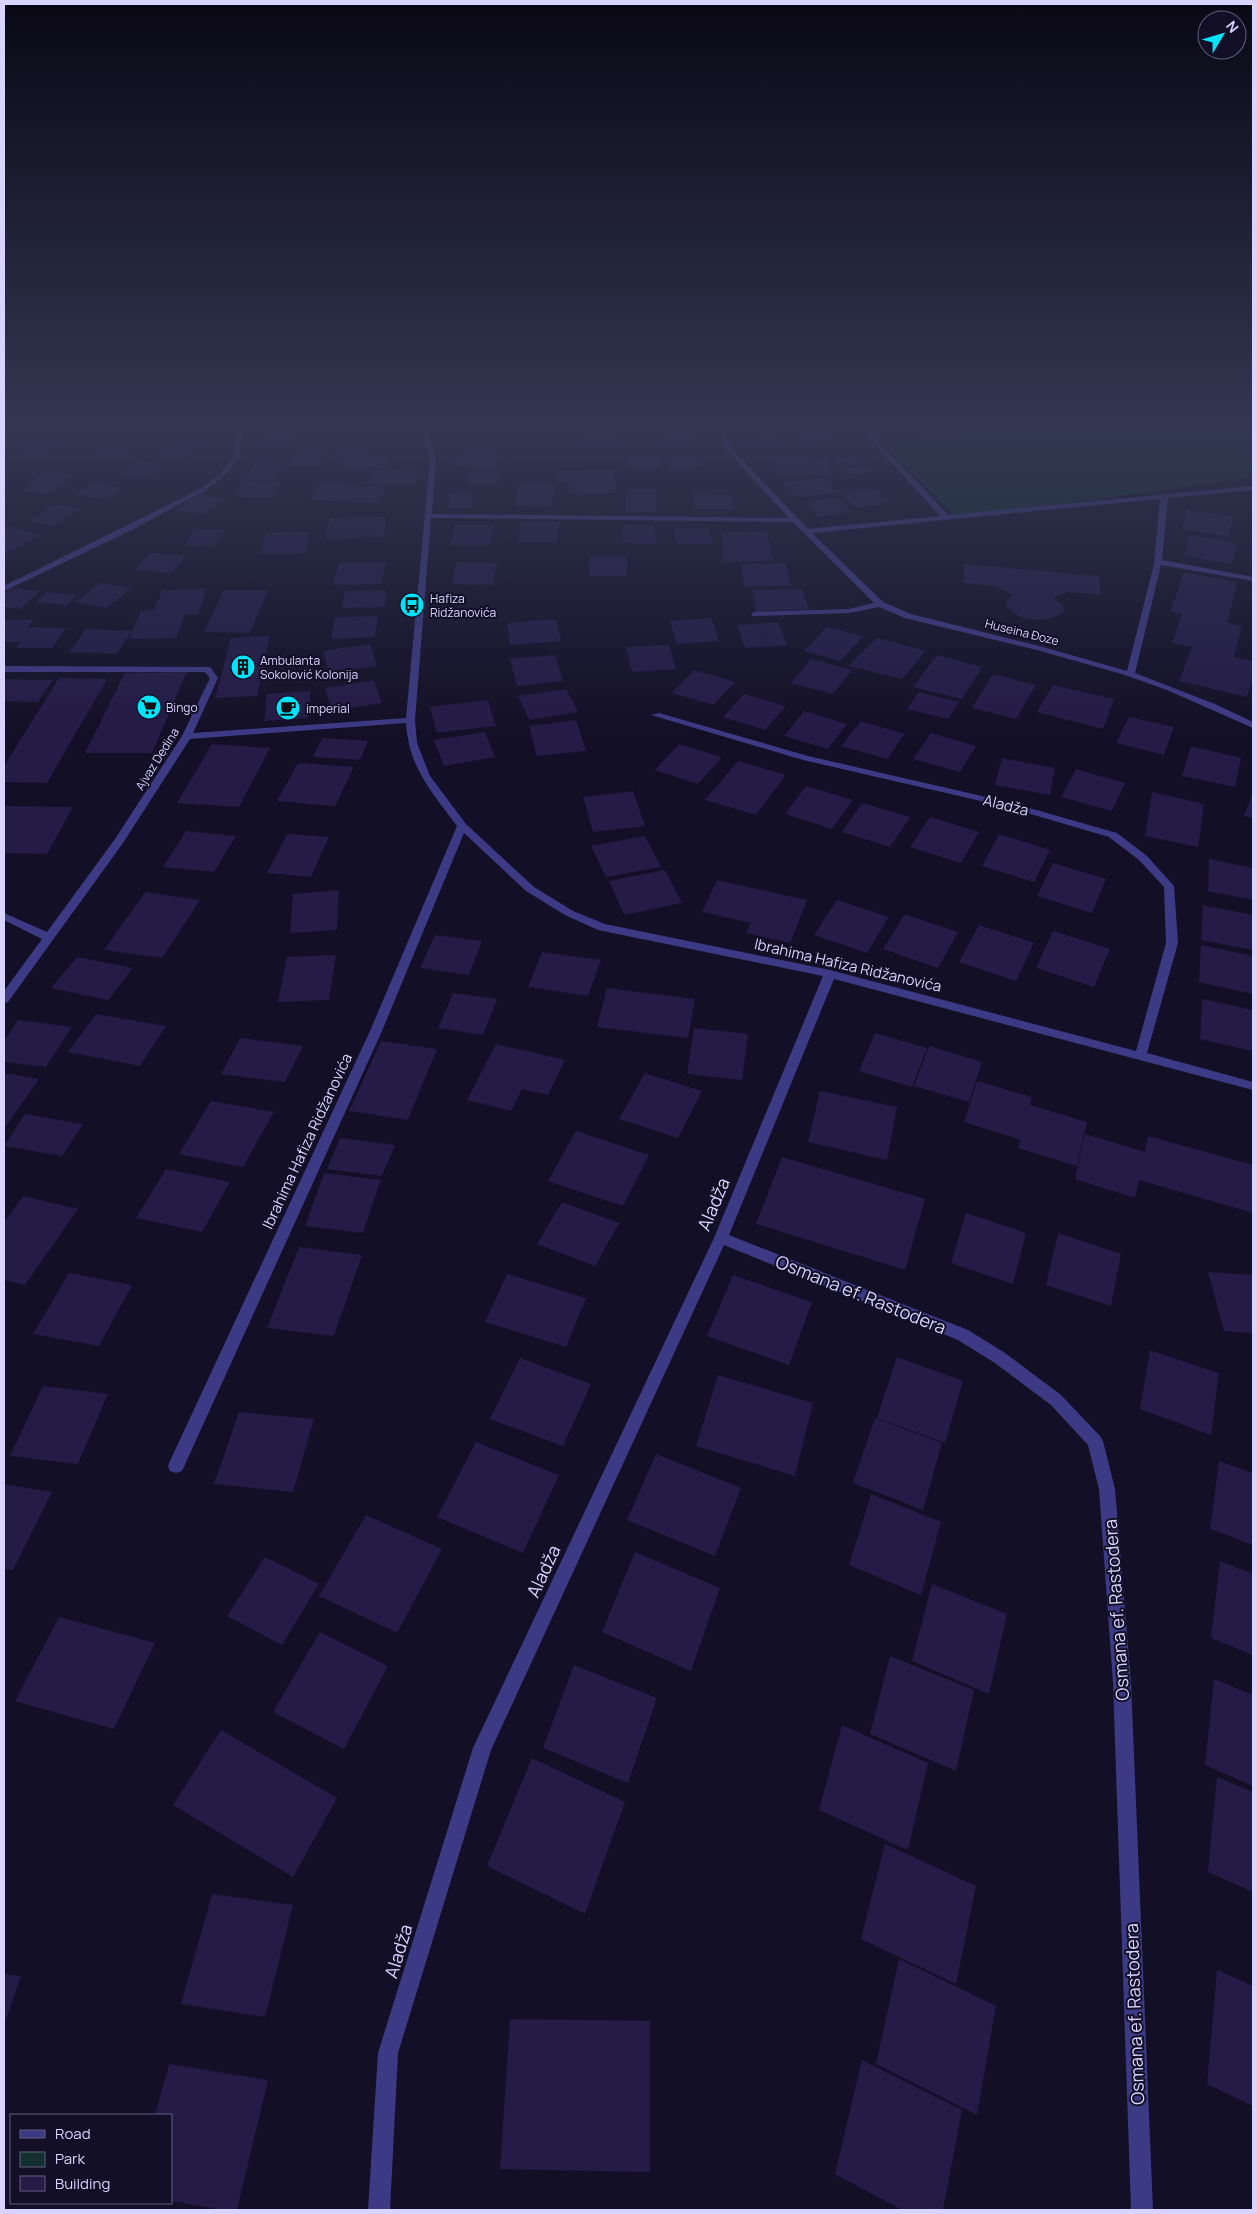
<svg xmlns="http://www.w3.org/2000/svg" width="1257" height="2214" viewBox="0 0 1257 2214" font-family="Manrope,sans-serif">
<rect width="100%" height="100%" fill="#130f26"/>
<path fill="#12302f" d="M1059,423H1253V477L958,519L877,438Z"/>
<path fill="#241b47" d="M77,423H104L95,429L72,426Z
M143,423H185L169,435L132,430Z
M274,423H299L298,429L272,430Z
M336,423H403L396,434L330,431Z
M478,423H512L509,436L474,435Z
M558,423H592L591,431H557Z
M606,423H631L627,429L603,426Z
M649,423H676V430H649Z
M729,423H772L774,425L732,429Z
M905,423H934V424L908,426Z
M822,428L834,442L804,445L792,430Z
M660,433H695V447L660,446Z
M294,434L291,449L258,451L261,435Z
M773,435L784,448L750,452L739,438Z
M582,436H617L616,449H580Z
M26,440L60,442L47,454L12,452Z
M180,441L206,444L185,460L158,457Z
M107,445L136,448L119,461L90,457Z
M365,447L364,454L388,453L386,467L342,468L345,454H335L336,448Z
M466,450H497L495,468H467L468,465H455L456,457H465Z
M294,452H329L323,466H287Z
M626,453L661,454V468L625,467Z
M698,453L704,466L671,469L665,455Z
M776,456L830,458L831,475L776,474Z
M860,456L868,463L842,466L834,459Z
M257,460H286L275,480H245Z
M140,461L166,465L148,478L121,474Z
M869,467L873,472L846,474L842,468Z
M418,469L416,483L370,484L373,470Z
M615,470L616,493L570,494V482H558V471Z
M44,471L73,473L51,494L22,492Z
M498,472V484L467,485L468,473Z
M824,478L837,492L797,498L783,483Z
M244,482L280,483L271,498L234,497Z
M93,483L124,488L106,500L75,495Z
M518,483L555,484L552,507L515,506Z
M319,484L386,487L377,503L309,500Z
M627,489H656V512H625Z
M877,489L890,503L856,508L842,493Z
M472,492V508H448L449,493Z
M694,493L733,495V509H693Z
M198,494L225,499L203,515L175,510Z
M838,498L851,512L817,517L806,502Z
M56,504L81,509L54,526L29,521Z
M1187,509L1233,517L1229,537L1182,529Z
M387,517L383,537L325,539L330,518Z
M521,522H559L557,542H517Z
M455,525H494L490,545H450Z
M623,525H653L657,544L623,543Z
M6,526L41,535L7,553L4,552V527Z
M674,528H709L712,544H677Z
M195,529L225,530L214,546L184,545Z
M309,532L305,553L261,554L266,533Z
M767,532L773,561L723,562L722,533Z
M1190,535L1237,543L1232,564L1184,556Z
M150,553L186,555L172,573L135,570Z
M589,556H627V576H589Z
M386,562L381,584L333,585L339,563Z
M457,562L497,563L493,585L452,584Z
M786,563L791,586L744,587L741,564Z
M964,564L1099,576L1101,595L1068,592L1053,598L1062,605L1064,610L1061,614L1048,620L1028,619L1018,616L1007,607L1006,602L1013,595L995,586L964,583Z
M1184,572L1237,582L1227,623L1242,626L1234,657L1253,661V676L1247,697L1179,681L1192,647L1172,643L1182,614L1170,612Z
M101,583L132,588L106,608L75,602Z
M11,588L40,591L20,609L4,607V594Z
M206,589L198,614H185L176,638L129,639L141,611L154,610L162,590Z
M802,589L809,609L757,612L752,590Z
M224,590H268L250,633L204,632Z
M386,590L385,607L342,608L345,591Z
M46,592L77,595L67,605L36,602Z
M378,616L375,637L331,639L335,617Z
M711,618L719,641L677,644L670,621Z
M556,619L561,641L510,645L507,623Z
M4,620H33L28,627L66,628L52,648H16L20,642H4Z
M778,622L787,645L745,648L737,625Z
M827,627L864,636L840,661L804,651Z
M86,629L132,631L116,654L69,652Z
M270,636L257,696L215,698L231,638Z
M877,638L926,651L902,679L848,666Z
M370,644L377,666L329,673L323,651Z
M669,645L676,669L632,672L626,647Z
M555,655L563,681L517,686L510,659Z
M937,655L982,667L962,699L913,687Z
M811,659L852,670L833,694L791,683Z
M694,670L735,682L713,705L672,693Z
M187,672L152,753H85L125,673Z
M993,674L1036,685L1016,719L972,708Z
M59,678L107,679L47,783L4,782V766Z
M4,679L53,680L38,702L4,701Z
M374,680L382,703L332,711L325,688Z
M1053,685L1114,699L1103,729L1037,712Z
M566,689L578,712L529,720L518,696Z
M310,691L308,718L264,721L267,694Z
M919,692L959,702L948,719L907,709Z
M744,694L786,706L765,730L723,717Z
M488,700L496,726L437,733L430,707Z
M804,711L847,724L828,749L784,736Z
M1129,717L1174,727L1164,755L1116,743Z
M576,720L586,751L537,756L529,726Z
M861,721L905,734L887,759L841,746Z
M485,732L495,757L444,766L434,740Z
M931,733L976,746L960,772L913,759Z
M322,738L368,741L360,760L313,757Z
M212,744L270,748L239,807L177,803Z
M679,744L722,757L698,784L655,770Z
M1191,746L1241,758L1235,787L1182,776Z
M1002,758L1055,768L1050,795L995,785Z
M738,761L786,775L756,815L705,800Z
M298,763L354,767L335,806L277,801Z
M1076,769L1125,783L1112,811L1061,797Z
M806,786L853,800L832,829L785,814Z
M633,791L645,826L593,832L583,797Z
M1152,792L1204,804L1198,847L1145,836Z
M1253,792V818L1244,816Z
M862,803L910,817L890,847L842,832Z
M4,806L73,807L47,854L4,853Z
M930,817L979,832L961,863L910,847Z
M186,831L236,836L214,872L163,867Z
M287,834L329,837L311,877L267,873Z
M999,834L1050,850L1034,882L982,866Z
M645,836L661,867L606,877L591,846Z
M1209,859L1253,868V900L1208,891Z
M1053,863L1106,879L1092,913L1037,896Z
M665,870L682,903L624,915L609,881Z
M717,880L807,900L790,943L746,933L751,923L702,912Z
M339,890L337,930L290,933L293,894Z
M145,892L200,900L162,958L104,950Z
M837,900L889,917L867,953L814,935Z
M1203,905L1253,915V950L1201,940Z
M905,914L958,932L938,968L883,949Z
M979,925L1034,943L1016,981L959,962Z
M1053,931L1110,949L1094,987L1036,968Z
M435,935L482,941L469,975L420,968Z
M1201,945L1253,956V994L1199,982Z
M542,952L601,960L588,996L528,987Z
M336,955L329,1000L278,1002L287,957Z
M77,957L133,968L108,1000L51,988Z
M607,988L695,999L688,1038L597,1027Z
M453,993L497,999L483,1035L438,1028Z
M1202,999L1253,1010V1051L1200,1039Z
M96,1014L166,1026L140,1066L68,1052Z
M18,1020L72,1027L46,1067L4,1062V1041Z
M694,1028L748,1034L742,1080L687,1074Z
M875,1033L927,1048L912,1087L859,1071Z
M240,1038L303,1046L285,1082L221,1074Z
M381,1041L437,1049L408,1120L349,1111Z
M496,1044L565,1060L548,1095L522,1089L511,1111L467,1100Z
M929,1046L982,1062L969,1102L914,1086Z
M4,1073L39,1079L4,1129Z
M645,1073L702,1091L678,1138L619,1119Z
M977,1081L1032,1097L1030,1105L1087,1122L1077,1166L1018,1148L1021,1140L964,1122Z
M820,1091L897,1107L887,1160L808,1142Z
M211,1101L274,1112L243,1167L179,1154Z
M25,1114L83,1124L62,1156L4,1146Z
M576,1131L649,1155L623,1206L548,1181Z
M1085,1134L1145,1152L1148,1136L1253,1165V1213L1139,1180L1135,1198L1075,1179Z
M340,1138L395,1145L382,1176L327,1169Z
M782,1157L925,1199L905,1270L756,1224Z
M166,1169L230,1182L202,1232L136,1218Z
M324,1173L381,1180L363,1233L305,1226Z
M23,1196L78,1209L25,1285L4,1280V1222Z
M562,1202L619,1223L595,1266L537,1244Z
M966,1213L1026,1233L1013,1284L951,1263Z
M1058,1233L1121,1254L1111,1306L1046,1285Z
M299,1247L362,1255L334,1336L267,1328Z
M1208,1272L1253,1275V1333L1224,1331Z
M69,1273L132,1285L99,1346L33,1334Z
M507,1274L586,1298L566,1347L485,1322Z
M733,1275L812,1302L789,1365L707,1336Z
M1150,1350L1219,1373L1211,1435L1140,1409Z
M897,1357L963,1381L945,1443L877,1418Z
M520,1358L591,1384L563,1446L490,1419Z
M718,1375L813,1403L795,1476L696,1446Z
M43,1386L108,1394L78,1464L10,1456Z
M239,1412L314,1419L293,1492L214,1484Z
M875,1418L942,1443L923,1510L853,1483Z
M476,1442L559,1475L523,1553L437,1517Z
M656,1454L741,1488L715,1556L627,1520Z
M1219,1461L1253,1473V1545L1210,1529Z
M4,1484L52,1492L13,1570L4,1569Z
M871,1494L941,1522L921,1595L849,1565Z
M366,1515L442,1549L397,1633L319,1596Z
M635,1552L720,1588L691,1671L602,1632Z
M265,1557L319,1584L282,1645L227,1616Z
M1220,1561L1253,1574V1655L1211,1638Z
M932,1584L1007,1614L989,1694L912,1661Z
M59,1617L155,1643L114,1729L15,1701Z
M320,1632L388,1666L344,1749L273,1712Z
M890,1656L974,1690L956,1771L870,1734Z
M574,1665L657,1698L628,1783L543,1748Z
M1214,1679L1253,1695V1786L1205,1765Z
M842,1725L928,1763L908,1850L819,1810Z
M221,1730L337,1798L293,1877L173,1805Z
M532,1758L625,1802L585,1914L487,1866Z
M1217,1777L1253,1792V1892L1208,1872Z
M885,1844L976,1886L956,1984L861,1939Z
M212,1894L293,1905L265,2017L181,2004Z
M899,1959L996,2006L977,2115L876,2064Z
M1217,1970L1253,1986V2106L1207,2084Z
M4,1974L21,1976L4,2025Z
M510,2019L650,2021V2172L500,2169Z
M862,2060L962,2110L943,2210H902L835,2174Z
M169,2064L268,2080L237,2210H223L171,2201V2115H155Z"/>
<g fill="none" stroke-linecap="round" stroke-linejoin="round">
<path fill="#3d3a85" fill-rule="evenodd" d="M236,423H242L240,456L224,476L206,490L132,530L4,591V586L202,488L220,474L234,456Z
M426,423H432L429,436L436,459L432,514L789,518L728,452L714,423H720L733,450L808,529L940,516L855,423H861L948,515L1253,486V490L1168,498L1162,560L1253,577V581L1161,565L1135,673L1215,704L1253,722V728L1167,690L1125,675L1037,650L905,618L879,607L849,613L752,616L751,614L755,612L849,609L874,603L793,522L431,518L415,720L417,743L430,776L466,824L534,887L573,911L605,924L830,970L1136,1051L1166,943L1164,887L1139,860L1109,837L1007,807L803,760L651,715L659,713L808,756L1012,803L1117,833L1147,856L1174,886L1178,943L1147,1053L1253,1082V1090L834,979L729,1235L968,1330L1005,1353L1061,1395L1100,1436L1103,1441L1115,1489L1131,1683L1153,2210H1131L1113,1683L1099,1489L1088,1445L1051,1405L995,1363L958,1340L724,1245L491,1750L398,2053L390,2210H368L378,2053L473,1748L714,1238L823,976L598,930L565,915L526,891L464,833L382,1031L182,1471L176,1473L170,1471L168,1466L170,1461L370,1031L457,826C431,791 409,768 406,723L190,739L123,843L8,1002L4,1003V991L42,939L4,920V913L47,932L115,839L182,736L210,678L205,672H4V666L210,667L218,678L193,733L406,718L430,459L423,436ZM1160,499L1154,564L1127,671L1043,647L911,614L883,602L812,533Z"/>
</g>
<linearGradient id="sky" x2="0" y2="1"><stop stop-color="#0a0815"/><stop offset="0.58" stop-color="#333752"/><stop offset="1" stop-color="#333752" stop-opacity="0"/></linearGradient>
<rect width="1257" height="733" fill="url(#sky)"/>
<defs>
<symbol id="bus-disc" viewBox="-11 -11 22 22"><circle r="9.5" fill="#00e5ff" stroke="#130f26"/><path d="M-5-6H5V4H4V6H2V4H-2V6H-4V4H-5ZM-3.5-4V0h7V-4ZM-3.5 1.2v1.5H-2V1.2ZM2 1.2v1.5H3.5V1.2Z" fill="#111"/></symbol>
<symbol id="building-disc" viewBox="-11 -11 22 22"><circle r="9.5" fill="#00e5ff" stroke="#130f26"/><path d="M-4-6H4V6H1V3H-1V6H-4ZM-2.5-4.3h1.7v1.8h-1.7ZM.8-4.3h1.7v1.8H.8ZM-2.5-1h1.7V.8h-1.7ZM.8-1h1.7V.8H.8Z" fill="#111"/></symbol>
<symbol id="supermarket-disc" viewBox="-11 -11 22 22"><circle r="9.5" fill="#00e5ff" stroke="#130f26"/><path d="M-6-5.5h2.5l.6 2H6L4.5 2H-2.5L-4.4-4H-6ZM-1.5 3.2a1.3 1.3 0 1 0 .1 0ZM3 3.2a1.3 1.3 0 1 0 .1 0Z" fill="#111"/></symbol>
<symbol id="cafe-disc" viewBox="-11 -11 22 22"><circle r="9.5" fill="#00e5ff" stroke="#130f26"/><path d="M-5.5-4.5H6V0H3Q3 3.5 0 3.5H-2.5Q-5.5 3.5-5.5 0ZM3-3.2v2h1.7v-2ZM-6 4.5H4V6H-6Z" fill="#111"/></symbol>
</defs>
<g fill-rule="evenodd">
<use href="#bus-disc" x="398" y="591" width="28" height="28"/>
<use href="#building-disc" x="229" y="653" width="28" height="28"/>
<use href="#supermarket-disc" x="135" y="693" width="28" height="28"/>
<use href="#cafe-disc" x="274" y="694" width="28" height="28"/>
</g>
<g text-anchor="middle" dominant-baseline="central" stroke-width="4" stroke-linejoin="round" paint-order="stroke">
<g font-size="12" fill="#d9d4ff" stroke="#130f26" text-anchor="start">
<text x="430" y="598">Hafiza<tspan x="430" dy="14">Ridžanovića</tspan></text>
<text x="260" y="660">Ambulanta<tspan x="260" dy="14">Sokolović Kolonija</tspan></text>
<text x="166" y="707">Bingo</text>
<text x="306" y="708">imperial</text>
</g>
<g font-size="12" fill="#d9d4ff" stroke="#130f26">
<text transform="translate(1022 632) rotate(14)">Huseina Đoze</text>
<text transform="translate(157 759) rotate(-58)">Ajvaz Dedina</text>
</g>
<g font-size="15" fill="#d9d4ff" stroke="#130f26">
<text transform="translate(1006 805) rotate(14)">Aladža</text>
<text transform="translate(848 965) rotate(13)">Ibrahima Hafiza Ridžanovića</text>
<text transform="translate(307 1141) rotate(-65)">Ibrahima Hafiza Ridžanovića</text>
</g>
<g font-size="18" fill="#d9d4ff" stroke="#130f26">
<text transform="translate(713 1204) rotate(-67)">Aladža</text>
<text transform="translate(861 1294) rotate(22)">Osmana ef. Rastodera</text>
<text transform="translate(543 1571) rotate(-65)">Aladža</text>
<text transform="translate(1116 1610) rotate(-94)">Osmana ef. Rastodera</text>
<text transform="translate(398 1951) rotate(-73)">Aladža</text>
<text transform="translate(1134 2014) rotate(-92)">Osmana ef. Rastodera</text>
</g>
</g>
<rect width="1257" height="2214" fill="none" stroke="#d9d4ff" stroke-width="10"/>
<rect x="10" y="2114" width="162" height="90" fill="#130f26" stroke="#625e7d"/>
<rect x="20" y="2130" width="25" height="8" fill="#3d3a85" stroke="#625e7d"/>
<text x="55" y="2139" font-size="15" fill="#d9d4ff">Road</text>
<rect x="20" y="2152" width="25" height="15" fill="#12302f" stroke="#625e7d"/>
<text x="55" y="2164" font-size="15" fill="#d9d4ff">Park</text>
<rect x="20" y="2176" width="25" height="15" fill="#241b47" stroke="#625e7d"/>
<text x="55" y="2189" font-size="15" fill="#d9d4ff">Building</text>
<g transform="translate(1222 35) rotate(52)"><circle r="24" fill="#130f26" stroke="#625e7d"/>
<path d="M0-4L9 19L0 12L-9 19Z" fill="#00e5ff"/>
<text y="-8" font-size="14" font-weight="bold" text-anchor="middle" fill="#d9d4ff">N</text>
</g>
</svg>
